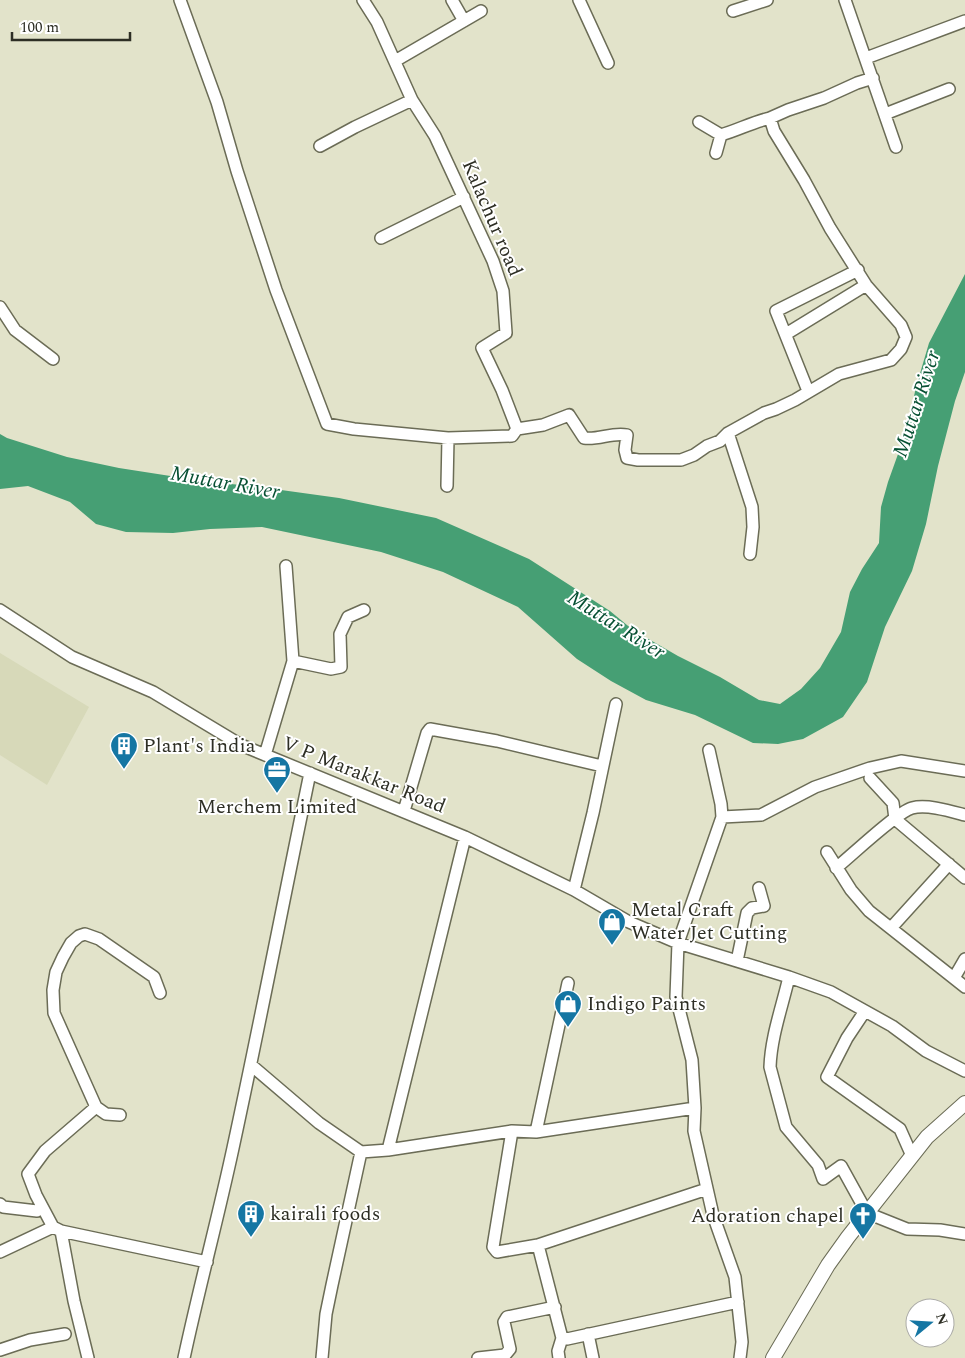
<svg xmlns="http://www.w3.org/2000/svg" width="965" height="1358" viewBox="0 0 965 1358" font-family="Spectral,serif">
<rect width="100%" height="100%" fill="#e2e3ca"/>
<path fill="#d7d9b9" d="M0,653L89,707L47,785L0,755Z"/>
<path fill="#469f74" d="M965,274V372L955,401L938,466L926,524L912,571L885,627L867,682L843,717L803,739L778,744L753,743L695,715L646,700L611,681L577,659L518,607L443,572L381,552L262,527L210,529L173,533L126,532L96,524L70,502L28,486L0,489V434L7,438L67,457L119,468L209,482L252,486L339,498L436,518L529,559L610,611L633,630L678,656L720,677L759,700L780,704L801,689L820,668L841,632L850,592L862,569L879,543L881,507L888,482L907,429L916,387L929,343Z"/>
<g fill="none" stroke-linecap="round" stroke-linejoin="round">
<defs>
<path id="minor" d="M180,0L217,102L237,171L276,290L327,424L354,429L448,438L512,436L517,429L502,390L482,348L506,333L503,291L493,261L435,136L412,100L377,22L363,0
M452,0L464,21
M579,0L608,63
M845,0L896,147
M733,11L767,0
M866,58L965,21
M395,61L481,11
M885,114L949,89
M770,118L788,110L824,98L857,83L873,78
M320,146L355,127L412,100
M716,153L721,135
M381,238L464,197
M0,307L15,330L53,359
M786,334L866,285
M808,391L776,311L858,270
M517,429L543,425L569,415L584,438C599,440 612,432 627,435L625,450L627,458L638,460H681L694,455L707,446L720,441L728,433L764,413L776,409L795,400L839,374L891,360L901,349L906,337L901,325L866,285L830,228L804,180L774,131L770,118C753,122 738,130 721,135L699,122
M728,433L752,507L753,527L750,554
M447,486L448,438
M0,610L72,657L153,692L241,745L465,837L574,890L629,922L678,943L789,977L831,992L892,1026L926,1051L965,1071
M293,661L331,669L341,667L340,634L348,617L364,610
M709,750L721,804L722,817L678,943L676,997L692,1060L695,1108L694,1131L713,1215L735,1277L742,1342L740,1358
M265,755L293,661L286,566
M870,778L893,803L895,819L965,878
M404,811L427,733L430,729L497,741L602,766
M722,817L761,815L815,787L870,768L901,761L965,771
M827,852L851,890L869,911L965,987
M836,868C851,856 897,812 912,808C927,804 950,811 965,815
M574,890L593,813L616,704
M891,928L949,864
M737,961L747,913L752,908L764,906L759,888
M789,977C782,1007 771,1037 770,1067L786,1127L818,1165L823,1179L841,1166L867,1213L907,1229L940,1230L965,1234
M954,978L965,959
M865,1011L847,1038L827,1077L900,1129L912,1156
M251,1065L319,1123L361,1152L388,1150L512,1131
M120,1115L106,1114L96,1107L54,1013L53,990L56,972L63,957L71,943L79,936L85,934L99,939L154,977L160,993
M536,1132L568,983
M388,1150L465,837
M707,1189L538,1245L562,1338L567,1339L738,1302
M0,1204L3,1207L37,1211
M53,1227L36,1195L28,1174L45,1151L96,1107
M61,1231L74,1301L88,1358
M538,1245L497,1252L493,1247L512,1131L536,1132L695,1108
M0,1252L53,1227L61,1231L207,1262
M588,1334L593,1358
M0,1350L30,1340L65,1334
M184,1358C199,1288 218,1218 233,1148C260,1023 284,898 310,773
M322,1358L326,1314L332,1285L361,1152
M478,1358L505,1355L510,1349L504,1322L507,1317L555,1307
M559,1358L558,1351L562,1338"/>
<path id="major" d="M773,1358L828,1265L848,1237L927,1137L965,1103"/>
</defs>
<use href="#minor" stroke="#6b6c56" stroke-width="14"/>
<use href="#major" stroke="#6b6c56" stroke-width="16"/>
<use href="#minor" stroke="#fff" stroke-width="11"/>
<use href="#major" stroke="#fff" stroke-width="14"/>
</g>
<defs>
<symbol id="building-pin" viewBox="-11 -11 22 30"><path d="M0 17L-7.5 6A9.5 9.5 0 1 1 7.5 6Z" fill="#1576a3" stroke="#fff"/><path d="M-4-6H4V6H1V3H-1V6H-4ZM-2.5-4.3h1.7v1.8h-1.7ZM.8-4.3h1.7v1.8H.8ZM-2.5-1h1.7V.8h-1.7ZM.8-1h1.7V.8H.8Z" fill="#fff"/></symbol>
<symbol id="office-pin" viewBox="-11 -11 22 30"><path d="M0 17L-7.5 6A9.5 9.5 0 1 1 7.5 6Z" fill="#1576a3" stroke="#fff"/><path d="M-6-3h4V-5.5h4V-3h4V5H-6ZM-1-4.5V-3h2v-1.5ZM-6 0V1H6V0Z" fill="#fff"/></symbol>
<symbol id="shop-pin" viewBox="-11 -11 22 30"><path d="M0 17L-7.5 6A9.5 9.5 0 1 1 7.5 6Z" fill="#1576a3" stroke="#fff"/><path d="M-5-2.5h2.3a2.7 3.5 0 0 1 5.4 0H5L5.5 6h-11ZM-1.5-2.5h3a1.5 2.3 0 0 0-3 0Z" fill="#fff"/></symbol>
<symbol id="church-pin" viewBox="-11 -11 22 30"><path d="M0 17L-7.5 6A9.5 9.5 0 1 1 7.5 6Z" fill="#1576a3" stroke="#fff"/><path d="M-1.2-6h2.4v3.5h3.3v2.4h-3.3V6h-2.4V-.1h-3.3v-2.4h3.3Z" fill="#fff"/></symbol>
</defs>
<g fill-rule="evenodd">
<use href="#building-pin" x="108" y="730" width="32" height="43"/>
<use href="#office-pin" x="261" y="754" width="32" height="43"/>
<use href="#shop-pin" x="596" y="906" width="32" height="43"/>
<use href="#shop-pin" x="552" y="988" width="32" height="43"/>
<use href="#building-pin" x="235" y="1198" width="32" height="43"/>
<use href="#church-pin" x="847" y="1200" width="32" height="43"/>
</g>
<g text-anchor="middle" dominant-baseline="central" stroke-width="4" stroke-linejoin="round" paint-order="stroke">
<g font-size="20" fill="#2d2e24" stroke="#fff">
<text transform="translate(492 218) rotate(67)">Kalachur road</text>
<text transform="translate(364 775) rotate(22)">V P Marakkar Road</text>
</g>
<g font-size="20" fill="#2d2e24" stroke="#fff" text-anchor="start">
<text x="143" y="746">Plant's India</text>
<text x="277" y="807" text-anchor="middle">Merchem Limited</text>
<text x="631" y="910">Metal Craft<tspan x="631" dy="23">Water Jet Cutting</tspan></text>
<text x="587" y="1004">Indigo Paints</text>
<text x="270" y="1214">kairali foods</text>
<text x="844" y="1216" text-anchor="end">Adoration chapel</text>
</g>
<g font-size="21" font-style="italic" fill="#075033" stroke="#fff">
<text transform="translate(917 404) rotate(-72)">Muttar River</text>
<text transform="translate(225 483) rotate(10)">Muttar River</text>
<text transform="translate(616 625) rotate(32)">Muttar River</text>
</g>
</g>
<g transform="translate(930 1323) rotate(72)"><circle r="24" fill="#ffffff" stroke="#ababa7"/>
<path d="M0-4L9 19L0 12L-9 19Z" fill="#1576a3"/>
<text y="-8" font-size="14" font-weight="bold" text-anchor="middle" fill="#2d2e24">N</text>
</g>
<path d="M12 32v8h118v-8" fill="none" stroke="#2d2e24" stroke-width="2.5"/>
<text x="20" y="32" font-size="15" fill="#2d2e24" stroke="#ffffff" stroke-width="4" paint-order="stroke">100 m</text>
</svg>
